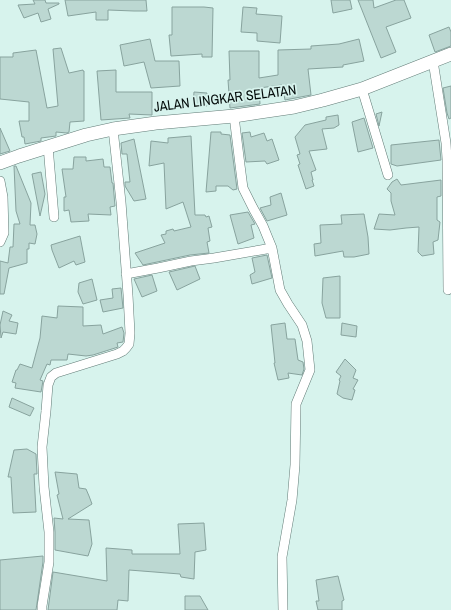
<svg xmlns="http://www.w3.org/2000/svg" width="451" height="610" viewBox="0 0 451 610" font-family="'Archivo Narrow',sans-serif">
<rect width="100%" height="100%" fill="#d7f3ed"/>
<path fill="#bcd8d2" stroke="#88a39e" d="M33,0H45L46,3H59V4L48,9L51,19L41,22L38,13L24,18L18,5L35,4Z
M65,0H146L147,11H134L108,10V20H96V12L68,16Z
M331,0H350L352,9L333,13Z
M358,0H373L374,8L396,0H404L411,18L386,27L396,52L381,58Z
M172,7H204L213,8L212,57H202V54L171,56L169,35H172Z
M243,7L257,8L256,14L282,16L280,43L257,41V33L241,32Z
M449,27L451,32V46L435,52L429,35Z
M150,39L155,61H179L180,86L151,88L144,62L124,66L120,45Z
M359,39L364,61L343,65V67L308,69L311,95L285,100L282,85L259,88L260,104L230,108L228,80H230L229,51H259V78L278,75V50L311,49V46L339,44Z
M61,48L69,73L83,70V71H84V121L70,122L69,132L67,133L56,132V136L41,138V141L25,144L24,137H22L19,121H29V102L0,99V57H13V53L36,50L47,108L58,106L53,49Z
M116,70V92H152V115L129,114L130,118L101,120L97,71Z
M451,86V118L449,119L447,113L443,88Z
M194,92L207,93V106L193,105Z
M382,112L379,126L376,114Z
M338,115L339,125L334,128L322,129L327,149L309,151L316,170L311,172L313,180H312L314,186L306,189L298,165L300,164L297,155L300,154L295,137L305,125L326,120V117Z
M364,118L373,148L358,152L352,122Z
M0,128L10,151L0,154Z
M211,132H221V134L230,135L237,189L233,190L228,186H216V191L206,192Z
M250,132L251,137L264,133L267,141L272,139L279,160L267,164L265,161L246,162L242,133Z
M191,136L195,215H205L206,217L209,216L212,227L208,228L210,241L207,242L209,253L190,255L143,265L135,253L165,243L161,235L166,234V231L173,229L174,231L191,227L183,202L166,209L164,163L149,166L151,141L168,143V138Z
M134,139L146,199L134,201L125,186V182H130L127,154H122L121,143Z
M439,140L441,160L397,166L391,164V145Z
M74,157H86V161L103,159L104,167H110L112,183H113L115,206L110,207L111,215L88,214L89,221L71,222L69,210L64,211V197H66L62,169H73Z
M14,166H16L31,203L30,225H35L37,234L35,244L29,243V249H27V263L9,268L4,294H0V261L8,263L10,247H13L14,224H20L16,211Z
M41,172L45,194L40,216L32,174Z
M397,179L401,185L441,180V196L437,197V220L440,222L438,240L433,242L434,254L422,256L418,252L419,227L406,228L390,230L374,229L379,214L395,215L391,201V193L387,189L392,182Z
M281,193L287,215L267,221L260,208L271,205L270,197Z
M248,212L255,224L251,225L254,238L238,244L230,215Z
M364,214L368,237L369,254L354,257H344L343,251L315,256L314,244L321,243L320,225L342,224L341,215Z
M80,236L85,262L76,265L74,261L59,268L52,250L51,245Z
M267,255L272,278L252,284L250,275L255,272L252,258Z
M195,266L200,279L177,290L169,272Z
M152,275L157,291L142,297L134,279Z
M340,276V318H326L322,303L323,278Z
M92,279L97,300L83,304L78,292L79,283Z
M121,288L123,308L103,312L100,300L113,298L112,289Z
M58,306L83,307V326L101,325L103,334L122,327L124,333L123,342L117,343L118,347L115,348L93,355L86,356L68,354L67,360H51L50,365L47,364L40,380L43,381L41,392L15,388L16,383L12,382L16,370H17L20,364L32,368L40,338L42,316L57,318Z
M3,311L12,315L9,321L18,323L16,334L3,332L1,338L0,325Z
M285,323L287,339H295L298,360L303,362L304,369L302,375L288,373L289,378L278,380L274,363H275L271,325Z
M342,323L357,326L356,337L341,335Z
M345,359L356,370L353,378L358,380L353,389L355,390L352,400L343,398L337,394L340,381L339,380L341,376L336,372Z
M12,398L34,408L30,416L9,407Z
M27,449L36,454L37,474H34L36,512L13,513L11,477H8L14,450Z
M55,472L77,474L79,488L86,489L89,496L92,504L68,519L89,520L92,544L88,556L55,550V532L54,518L63,519L57,495L59,494Z
M204,523L206,550L195,552L194,579L181,577L180,574L129,570L128,601L118,600L117,610H48L53,572L107,581L106,548L132,550V554H180L178,524Z
M43,556V562L36,610H0V560Z
M338,576L344,600L342,601V610H318L316,601H319L316,580Z
M185,596H200L208,610H185Z"/>
<g fill="none" stroke-linecap="round" stroke-linejoin="round">
<defs>
<path id="street" d="M433,61L446,143L447,159L448,290
M362,89L388,175
M234,116L240,165L243,188L253,208L263,226L272,248L280,290L288,304L302,325L307,341L310,370L296,404L295,465L292,500L282,557L283,610
M48,146L54,217
M0,181L3,197L4,233L0,242
M126,274L158,268L191,261L214,258L272,248
M42,610V606L49,562V532L44,487L42,447L46,411L48,385L51,377L56,373L117,354L123,351L126,348L129,344L130,333L128,295L121,202L113,129"/>
<path id="secondary" d="M0,163L19,156L86,135L113,129L156,123L234,116L294,107L323,100L362,89L451,54"/>
</defs>
<use href="#street" stroke="#627c77" stroke-width="10"/>
<use href="#secondary" stroke="#627c77" stroke-width="14"/>
<use href="#street" stroke="#fff" stroke-width="9"/>
<use href="#secondary" stroke="#fff" stroke-width="13"/>
</g>
<g text-anchor="middle" dominant-baseline="central" stroke-width="3.5" stroke-linejoin="round" paint-order="stroke">
<g font-size="14" fill="#050d0c" stroke="#d7f3ed">
<text transform="translate(225 98) rotate(-7)">JALAN LINGKAR SELATAN</text>
</g>
</g>
</svg>
